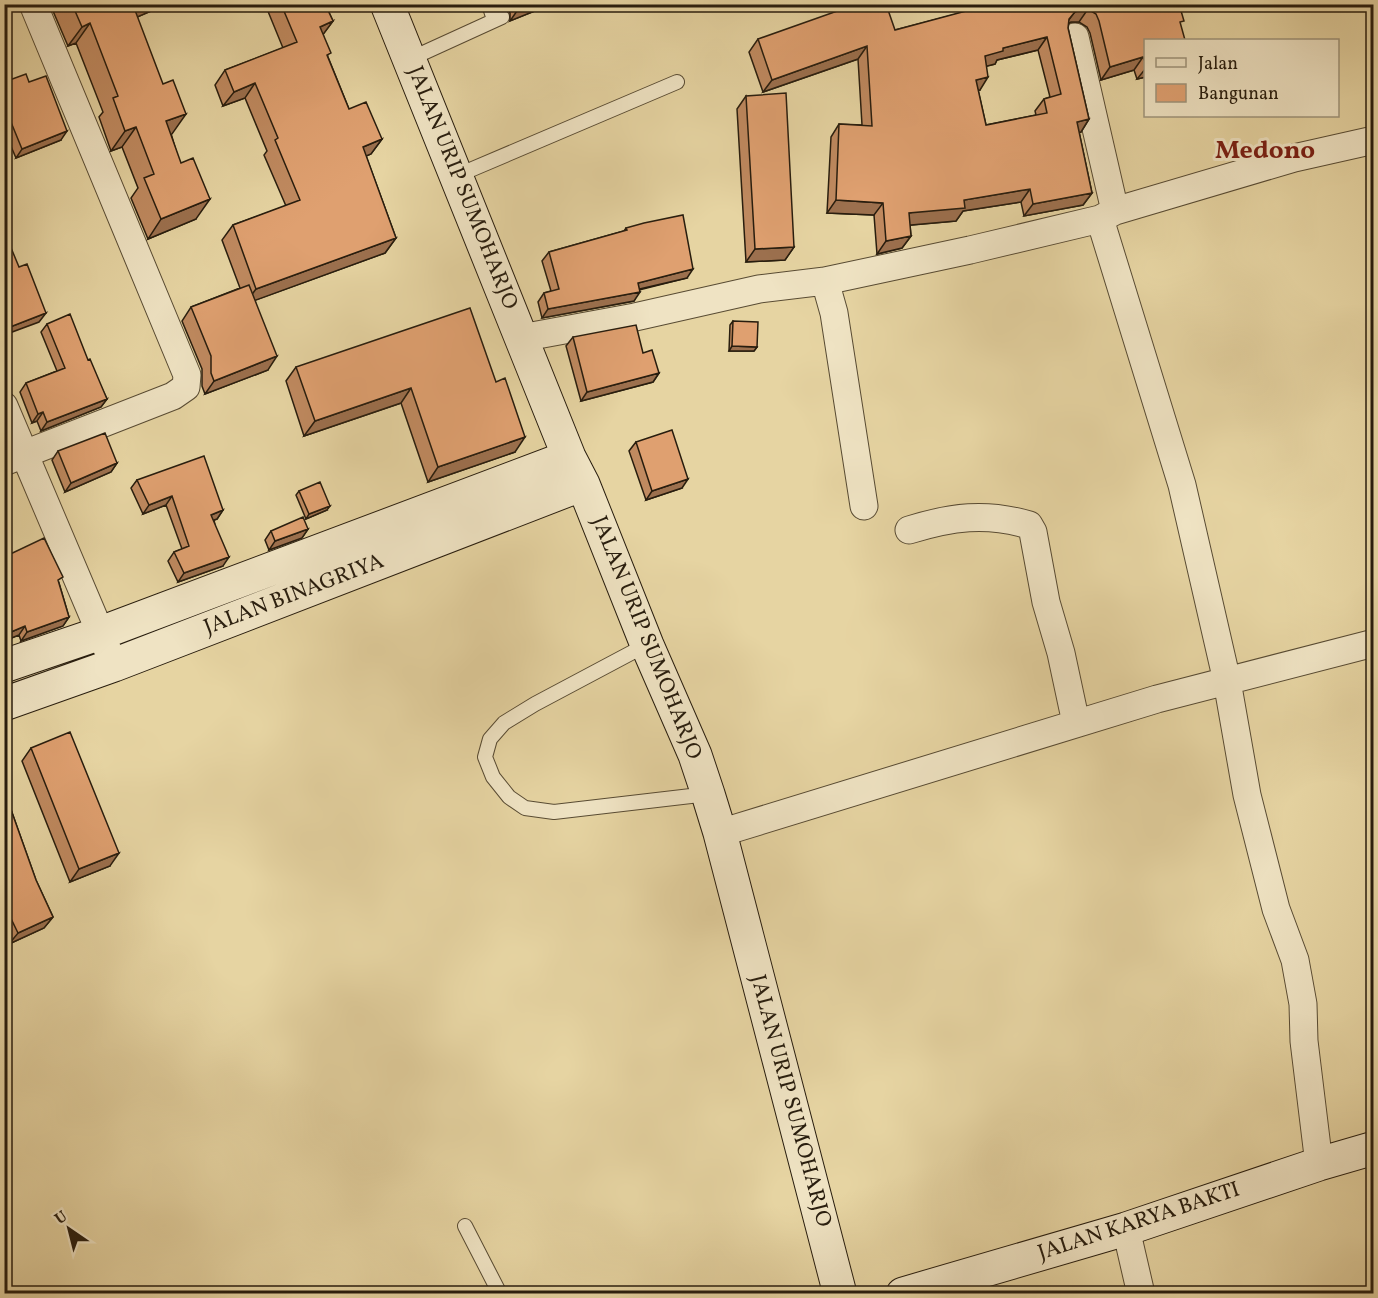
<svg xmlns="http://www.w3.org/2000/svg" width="1378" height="1298" viewBox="0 0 1378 1298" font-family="Vollkorn,serif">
<rect width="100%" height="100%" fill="#e6d4a2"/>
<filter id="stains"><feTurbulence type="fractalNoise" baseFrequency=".00333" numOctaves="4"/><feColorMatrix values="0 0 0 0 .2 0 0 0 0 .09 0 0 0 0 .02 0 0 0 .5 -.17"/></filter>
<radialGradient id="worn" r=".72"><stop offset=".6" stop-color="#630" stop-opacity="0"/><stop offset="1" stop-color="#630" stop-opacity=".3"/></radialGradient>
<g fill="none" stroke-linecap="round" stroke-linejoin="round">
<defs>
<path id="lane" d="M489,4L494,20
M410,59L502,17
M456,176L677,82
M646,645L535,704L504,723L490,739L485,757L493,777L509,797L525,808L554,812L708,794
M465,1226L500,1294"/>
<path id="street" d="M1075,37L1115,211
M1100,219L1182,485L1227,681L1247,795L1276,909L1295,960L1303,1004L1304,1041L1319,1164
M825,281L834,313L864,506
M521,338L635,317L759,289L825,281L970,250L1100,219L1115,211L1294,158L1374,140
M4,406L114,665
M4,462L173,396L186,387L187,375L33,4
M909,530C951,517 986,512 1029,525L1033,532L1046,602L1061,653L1076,723
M720,833L1157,699L1374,643
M1126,1229L1141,1294"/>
<path id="secondary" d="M387,4L569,457L583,484L647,645L695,755L708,794L720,833L840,1294
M4,666L101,633L569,457
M4,704L114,665L583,484
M903,1294L1126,1229L1319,1164L1374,1148"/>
</defs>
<use href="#lane" stroke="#584b33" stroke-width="16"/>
<use href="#street" stroke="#584b33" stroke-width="29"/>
<use href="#secondary" stroke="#281d0e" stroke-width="35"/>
<use href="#lane" stroke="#efe3c3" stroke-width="14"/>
<use href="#street" stroke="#efe3c3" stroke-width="27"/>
<use href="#secondary" stroke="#efe3c3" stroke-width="33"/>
</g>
<path fill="#c08a60" stroke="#281d0e" stroke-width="1.5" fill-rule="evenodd" d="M50,4H167L137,17L196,219L148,239L131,198L138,188L122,147L111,151L99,117L103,112L76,43L68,46Z
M265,4H325L333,21L323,34L328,57L349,109L382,139L371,154L366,156L396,238L385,253L255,300L268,370L205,394L202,386V369L182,321L191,307L240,288L222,240L233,225L286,206L264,155L267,151L245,98L223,106L215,85L225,70L283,48Z
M498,4H552L510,21V13L507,9L500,8Z
M979,4H1179L1146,40V77L1137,79L1134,70L1101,80L1090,33L1087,27L1079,22H1071L1069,23L1068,28L1089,119L1081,132H1079L1092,193L1083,205L1024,216L1021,202L963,211L956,221L910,225L911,236L902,248L877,254L874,215L827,213L831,137L839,124L862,125L858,59L763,92L749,52L758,39L895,30L980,8ZM1038,50L1050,97L1044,99L1035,111L1036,115L986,125L978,90H980L986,66L995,64L997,60Z
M4,82H29L61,140L16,158L4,130Z
M746,96L794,247L785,260L746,262L737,109Z
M626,228L687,278L639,290L634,301L542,318L538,302L544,293L551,291L542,261L549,252L624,231Z
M733,321L757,347L754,351H729L730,325Z
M47,324L88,360L107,399L101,407L41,431L37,421L32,423L20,392L26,383L57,371L41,332Z
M573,337L643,353L659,373L653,382L581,401L566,346Z
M296,367L496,382L515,452L428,482L401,403L304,436L286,381Z
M636,442L682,488L646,500L629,451Z
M58,451L117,463L111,472L65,492L52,460Z
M137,480L223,510L217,519L214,520L223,566L178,582L168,561L174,552L182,549L166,505L143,514L131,488Z
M299,491L327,510L306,519L296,495Z
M308,529L302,538L269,550L265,540L271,531Z
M59,583L69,617L63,626L21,641L19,635L4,641Z
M31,748L110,866L70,882L22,761Z
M4,790L36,880L53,917L44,928L9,944L4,934Z"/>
<path fill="#9c704e" stroke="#281d0e" stroke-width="1.5" d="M134,4H167L119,25Z
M503,4H510L507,9L500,8Z
M528,4H552L510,21L519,8Z
M1080,9H1088L1079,22H1071L1065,25L1074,13Z
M333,21L322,36L320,27Z
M90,23L76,43L68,46L82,27Z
M1047,37L1038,50L997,60L995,64L976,69L985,56L1003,48Z
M867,46L858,59L763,92L772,80Z
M1143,57L1134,70L1101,80L1110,67Z
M1146,68V77L1137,79Z
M988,77L980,90L967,92L976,80Z
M255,83L245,98L223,106L234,92Z
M186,114L172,134L153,141L166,121Z
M1089,119L1081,132L1068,135L1077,122Z
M136,127L122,147L111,151L125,131Z
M67,131L61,140L16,158L22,149Z
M382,139L371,154L352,162L363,147Z
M1030,189L1021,202L963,211L956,221L900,226L909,213L964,200Z
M1092,193L1083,205L1024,216L1033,204Z
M210,199L196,219L148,239L161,219Z
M836,200L883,203L874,215L827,213Z
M911,236L902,248L877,254L886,241Z
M396,238L385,253L245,304L256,289Z
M794,247L785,260L746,262L755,249Z
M693,269L687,278L631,291L638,283Z
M640,292L634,301L542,318L548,309Z
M46,313L39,322L4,335L5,329Z
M732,346L757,347L754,351H729Z
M277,356L268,370L205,394L214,381Z
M659,373L653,382L581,401L587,392Z
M411,388L401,403L304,436L315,421Z
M107,399L101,407L41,431L47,422Z
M43,412L37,421L32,423L38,414Z
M525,437L515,452L428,482L438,467Z
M117,463L111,472L65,492L71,483Z
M688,479L682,488L646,500L652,491Z
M172,496L166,505L143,514L149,505Z
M330,506L327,510L306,519L309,514Z
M223,510L217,519L205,523L211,515Z
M308,529L302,538L269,550L275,541Z
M229,557L223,566L178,582L184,573Z
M69,617L63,626L21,641L27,632Z
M25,626L19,635L4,641V635Z
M119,853L110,866L70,882L79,869Z
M53,917L44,928L9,944L18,933Z"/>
<path fill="#dfa070" stroke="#281d0e" stroke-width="1.5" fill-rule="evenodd" d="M72,4H134L133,5L163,84L173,80L186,114L166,121L181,163L193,158L210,199L161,219L144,178L154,174L136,127L125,131L113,98L118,96L90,23L82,27Z
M281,4H325L333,21L320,27L331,53L327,55L349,109L366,102L382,139L363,147L396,238L256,289L233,225L300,200L275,140L278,138L255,83L234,92L225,70L297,42Z
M519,4H528L519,8Z
M857,4H886L895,30L992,4H1179L1184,21L1180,22L1185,40H1146V64L1143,57L1110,67L1099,21L1096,14L1088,9H1080L1074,13L1069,19L1068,28L1089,119L1077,122L1092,193L1033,204L1030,189L964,200L965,208L909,213L911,236L886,241L883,203L836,200L839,124L872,126L867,46L772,80L758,39ZM1047,37L1061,94L1044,99L1047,113L986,125L976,80L988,77L985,56L1003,51V48Z
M26,74L29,82L46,76L67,131L22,149L6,110L4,111V82Z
M786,93L794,247L755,249L746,96Z
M683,215L693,269L638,283L640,292L548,309L544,293L559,289L549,252L627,230L626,228L644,223Z
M4,231L19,267L27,264L46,313L5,329Z
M249,285L277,356L214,381L211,373V356L191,307Z
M470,308L496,382L505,378L525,437L438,467L411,388L315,421L296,367Z
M70,314L88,360L90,359L107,399L47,422L43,412L38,414L26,383L65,368L47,324Z
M733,321L758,322L757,347L732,346Z
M636,325L643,353L652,350L659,373L587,392L573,337Z
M672,430L688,479L652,491L636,442Z
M105,433L117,463L71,483L58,451Z
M204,456L223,510L211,515L229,557L184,573L174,552L189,546L172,496L149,505L137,480Z
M320,482L330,506L309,514L299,491Z
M303,517L308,529L275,541L271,531Z
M44,538L63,577L58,580L69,617L27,632L25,626L4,635V557Z
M70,732L119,853L79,869L31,748Z
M4,790L36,880L53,917L18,933L4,904Z"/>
<g text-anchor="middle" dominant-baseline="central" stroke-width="6" stroke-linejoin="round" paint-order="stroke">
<g font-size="22" fill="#281d0e" stroke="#efe3c3">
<text transform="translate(462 188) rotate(68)">JALAN URIP SUMOHARJO</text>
<text transform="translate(294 595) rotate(-21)">JALAN BINAGRIYA</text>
<text transform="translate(646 638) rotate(68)">JALAN URIP SUMOHARJO</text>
<text transform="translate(790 1101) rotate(75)">JALAN URIP SUMOHARJO</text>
<text transform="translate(1139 1222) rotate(-18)">JALAN KARYA BAKTI</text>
</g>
<g font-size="26" font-weight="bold" fill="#7a1f14" stroke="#efe3c3">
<text x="1265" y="151">Medono</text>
</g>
</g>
<rect width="1378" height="1298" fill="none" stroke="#e6d4a2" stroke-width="24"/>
<rect x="6" y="6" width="1366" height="1286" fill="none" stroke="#281d0e" stroke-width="3"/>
<rect x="12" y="12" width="1354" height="1274" fill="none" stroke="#281d0e" stroke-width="1.5"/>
<rect x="1144" y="39" width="195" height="78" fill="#efe3c3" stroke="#9f947b" stroke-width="1.5"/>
<rect x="1156" y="58" width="30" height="9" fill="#efe3c3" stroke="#9f947b" stroke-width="1.5"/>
<text x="1198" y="69" font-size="18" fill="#281d0e">Jalan</text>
<rect x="1156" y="84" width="30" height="18" fill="#dfa070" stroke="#9f947b" stroke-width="1.5"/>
<text x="1198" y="99" font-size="18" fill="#281d0e">Bangunan</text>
<g transform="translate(69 1229) rotate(325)" stroke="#efe3c3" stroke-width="4.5" paint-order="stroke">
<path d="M0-4.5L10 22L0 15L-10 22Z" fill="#281d0e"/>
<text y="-9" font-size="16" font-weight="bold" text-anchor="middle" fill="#281d0e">U</text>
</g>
<rect width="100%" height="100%" filter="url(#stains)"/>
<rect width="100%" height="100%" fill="url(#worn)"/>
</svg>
